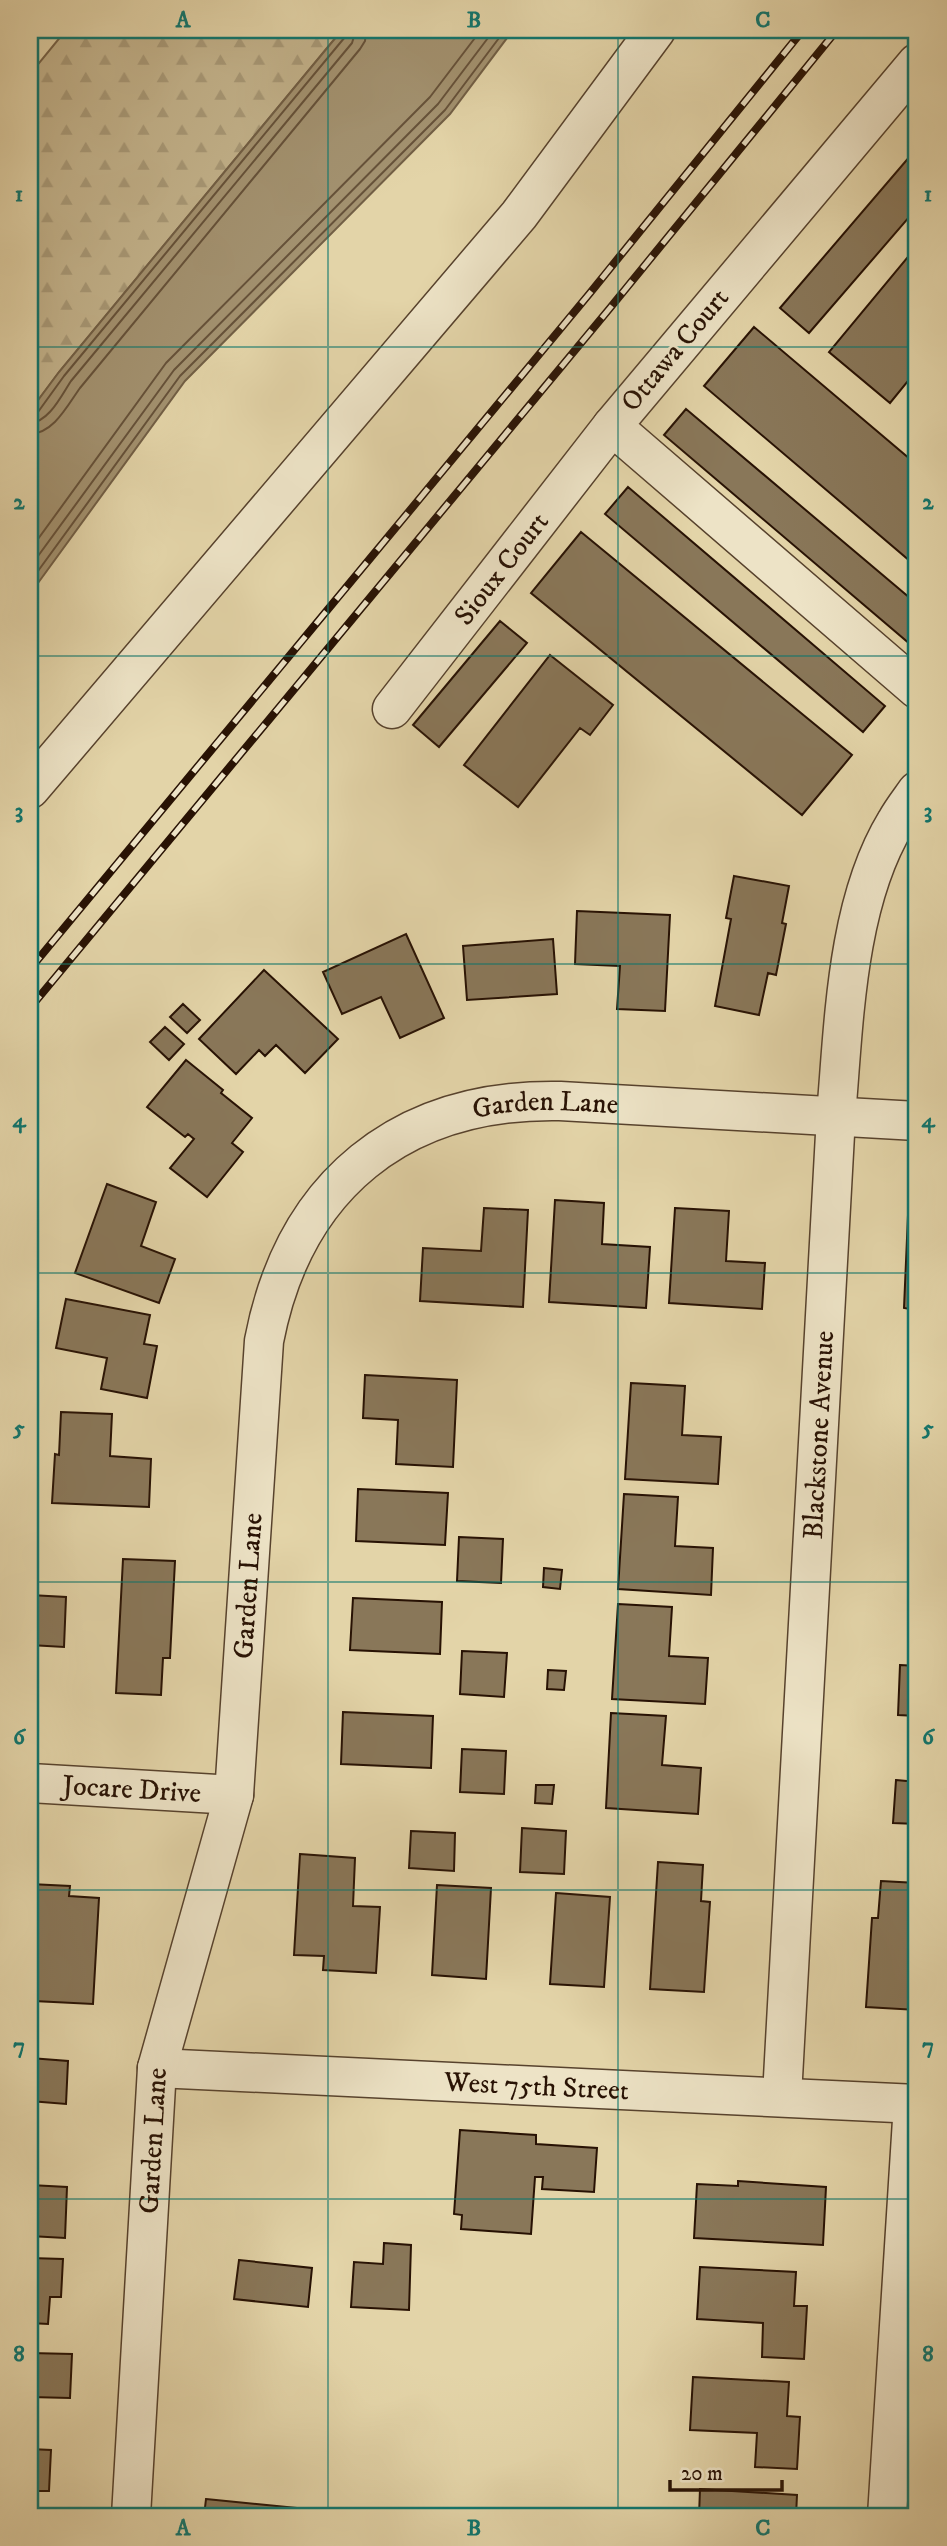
<svg xmlns="http://www.w3.org/2000/svg" width="947" height="2546" viewBox="0 0 947 2546" font-family="'IM FELL DW Pica',serif">
<defs>
<pattern id="forest-firs" width="22" height="20" patternUnits="userSpaceOnUse" patternTransform="scale(1.75)"><rect width="22" height="20" fill="#c3b38c"/><path d="M5 1l3.5 6h-7zM16 11l3.5 6h-7z" fill="#a89977"/></pattern>
</defs>
<rect width="100%" height="100%" fill="#e3d4a8"/>
<filter id="stains"><feTurbulence type="fractalNoise" baseFrequency=".00286" numOctaves="4"/><feColorMatrix values="0 0 0 0 .2 0 0 0 0 .09 0 0 0 0 .02 0 0 0 .5 -.17"/></filter>
<radialGradient id="worn" r=".72"><stop offset=".6" stop-color="#630" stop-opacity="0"/><stop offset="1" stop-color="#630" stop-opacity=".3"/></radialGradient>
<path fill="url(#forest-firs)" stroke="#766248" stroke-width="2" d="M66,30H342L59,372L30,411V74Z"/>
<path fill="#a39270" stroke="#725f45" stroke-width="2" d="M342,30H513L450,114L185,381L30,594V411L59,372Z"/>
<g fill="none" stroke-linecap="round" stroke-linejoin="round">
<path stroke="#66523a" stroke-width="2" d="M30,415L38,412L64,376L345,37L347,30
M30,423C49,422 61,396 71,381L352,43L356,30
M30,434C54,433 67,406 80,388L360,49L365,41L366,30
M30,550L166,363L430,97L481,30
M30,567L174,370L438,104L494,30
M30,582L180,376L445,110L505,30"/>
</g>
<path fill="#897759" stroke="#281204" stroke-width="2" d="M917,148V208L809,333L780,308Z
M917,246V370L890,403L829,352Z
M754,327L917,465V567L704,386Z
M686,409L917,604V650L664,435Z
M628,487L885,706L863,732L605,514Z
M581,532L852,755L802,815L531,593Z
M500,621L527,643L439,747L413,725Z
M550,655L613,705L590,735L580,728L518,807L464,765Z
M734,876L789,886L782,923L786,924L776,975L768,973L759,1015L715,1006L731,919L726,918Z
M577,911L670,915L665,1011L617,1009L620,966L575,964Z
M406,934L444,1018L400,1038L381,997L342,1014L323,972Z
M553,939L557,994L467,1000L463,946Z
M264,970L338,1039L305,1073L276,1045L265,1056L259,1050L236,1074L199,1039Z
M183,1004L200,1020L187,1033L170,1017Z
M165,1027L184,1044L169,1060L150,1042Z
M186,1060L223,1090L221,1093L252,1118L232,1143L243,1152L207,1197L170,1168L194,1139L188,1134L185,1137L147,1107Z
M107,1184L156,1202L141,1246L175,1259L159,1303L75,1273Z
M555,1200L604,1203L602,1244L650,1247L646,1308L549,1302Z
M484,1208L528,1210L523,1307L420,1301L423,1248L481,1251Z
M675,1208L729,1211L726,1261L765,1263L762,1309L669,1303Z
M908,1215L917,1216V1347L909,1346L910,1309L904,1308Z
M66,1299L150,1315L144,1344L157,1346L147,1398L101,1389L107,1358L56,1348Z
M365,1375L457,1380L453,1467L396,1464L398,1420L363,1418Z
M631,1383L685,1386L682,1435L721,1437L718,1484L625,1479Z
M915,1405H917V1461L911,1460Z
M61,1412L112,1414L110,1456L151,1459L149,1507L52,1503L55,1454L59,1455Z
M358,1489L448,1493L445,1545L356,1541Z
M624,1494L678,1497L675,1546L713,1548L711,1595L618,1589Z
M912,1518H917V1561L909,1560Z
M459,1537L503,1539L501,1583L457,1581Z
M123,1559L175,1561L170,1658H163L161,1695L116,1693Z
M544,1568L562,1570L560,1589L543,1587Z
M30,1595L66,1597L64,1647L30,1645Z
M353,1598L442,1602L440,1654L350,1650Z
M618,1604L672,1607L669,1656L708,1658L705,1704L612,1699Z
M462,1651L507,1653L504,1697L460,1694Z
M900,1665L917,1666V1716L898,1715Z
M548,1670L566,1671L564,1690L547,1689Z
M343,1712L433,1716L431,1768L341,1764Z
M611,1713L666,1716L662,1765L701,1768L698,1814L606,1808Z
M462,1749L506,1751L504,1794L460,1792Z
M896,1780L917,1782V1824L893,1823Z
M536,1785H554L552,1804L535,1803Z
M522,1828L566,1831L564,1874L520,1872Z
M411,1831L455,1833L454,1871L409,1868Z
M300,1854L355,1858L353,1906L380,1907L376,1973L323,1970L324,1956L294,1955Z
M658,1862L703,1865L701,1901L710,1902L704,1992L650,1989Z
M881,1881L917,1883V2010L866,2007L872,1918H878Z
M30,1884L70,1886L69,1896L99,1898L93,2004L34,2001L37,1951L30,1950Z
M437,1885L491,1888L486,1979L432,1975Z
M556,1893L610,1897L604,1987L550,1984Z
M30,2058L68,2061L66,2104L30,2101Z
M460,2130L536,2135V2144L597,2148L594,2192L542,2189L543,2177H535L531,2234L461,2229L462,2215L454,2214Z
M738,2181L826,2187L823,2245L694,2238L697,2184L738,2186Z
M30,2185L67,2187L65,2238L30,2236Z
M384,2243L411,2245L409,2310L351,2307L354,2262L383,2264Z
M30,2258L63,2259L61,2297H50L48,2324L30,2323Z
M239,2260L312,2268L308,2307L234,2299Z
M700,2267L796,2272L794,2306H807L804,2359L762,2357L763,2323L697,2319Z
M30,2353L72,2354L70,2398L30,2397Z
M693,2377L789,2382L787,2416L800,2417L797,2469L755,2467L757,2433L690,2430Z
M30,2449L51,2450L49,2491H30Z
M700,2489L797,2495L796,2516H699Z
M206,2499L296,2508L295,2516H204Z"/>
<g fill="none" stroke-linecap="round" stroke-linejoin="round">
<defs>
<g id="minor">
<path d="M917,63L612,426L917,689"/>
<path id="s1" d="M392,709L612,426"/>
<path d="M30,789L519,215L656,30"/>
<path id="s2" d="M30,1783L234,1795"/>
<path id="s3" d="M157,2068L917,2104"/>
<path id="s4" d="M782,2096L836,1116C844,1023 846,904 896,822C902,811 910,801 917,791"/>
<path id="s5" d="M131,2516L157,2068L234,1795L264,1341C294,1185 401,1098 560,1101L917,1121"/>
<path d="M887,2516L913,2104"/>
</g>
</defs>
<use href="#minor" stroke="#57422d" stroke-width="41"/>
<use href="#minor" stroke="#ede3c6" stroke-width="38"/>
<defs>
<path id="rail" d="M30,969L590,293L803,30
M30,1008L610,308L837,30"/>
</defs>
<use href="#rail" stroke="#281204" stroke-width="8"/>
<use href="#rail" stroke="#ede3c6" stroke-width="5" stroke-dasharray="16" stroke-linecap="butt"/>
</g>
<path fill="none" stroke="#0f766e" stroke-width="2" stroke-opacity="0.55" d="M328,30V2516M618,30V2516M30,347H917M30,656H917M30,964H917M30,1273H917M30,1582H917M30,1890H917M30,2199H917"/>
<g text-anchor="middle" dominant-baseline="central" stroke-width="5" stroke-linejoin="round" paint-order="stroke">
<g font-size="28" fill="#281204" stroke="#ede3c6">
<text transform="translate(675 350) rotate(-50)">Ottawa Court</text>
<text stroke="none"><textPath href="#s1" startOffset="178">Sioux Court</textPath></text>
<text stroke="none"><textPath href="#s5" startOffset="1592">Garden Lane</textPath></text>
<text stroke="none"><textPath href="#s4" startOffset="662">Blackstone Avenue</textPath></text>
<text stroke="none"><textPath href="#s5" startOffset="942">Garden Lane</textPath></text>
<text stroke="none"><textPath href="#s2" startOffset="102">Jocare Drive</textPath></text>
<text stroke="none"><textPath href="#s3" startOffset="380">West 75th Street</textPath></text>
<text stroke="none"><textPath href="#s5" startOffset="376">Garden Lane</textPath></text>
</g>
</g>
<rect width="947" height="2546" fill="none" stroke="#e3d4a8" stroke-width="77"/>
<path d="M670 2480v10h112v-10" fill="none" stroke="#281204" stroke-width="3.5"/>
<text x="681" y="2480" font-size="21" fill="#281204" stroke="#ede3c6" stroke-width="5" paint-order="stroke">20 m</text>
<rect x="38" y="38" width="870" height="2470" fill="none" stroke="#0f766e" stroke-width="2.5"/>
<g font-size="23" text-anchor="middle" font-weight="bold" fill="#0f766e">
<text x="183" y="27">A</text>
<text x="474" y="27">B</text>
<text x="763" y="27">C</text>
<text x="19" y="201">1</text>
<text x="928" y="201">1</text>
<text x="19" y="509">2</text>
<text x="928" y="509">2</text>
<text x="19" y="818">3</text>
<text x="928" y="818">3</text>
<text x="19" y="1127">4</text>
<text x="928" y="1127">4</text>
<text x="19" y="1435">5</text>
<text x="928" y="1435">5</text>
<text x="19" y="1744">6</text>
<text x="928" y="1744">6</text>
<text x="19" y="2053">7</text>
<text x="928" y="2053">7</text>
<text x="19" y="2361">8</text>
<text x="928" y="2361">8</text>
<text x="183" y="2535">A</text>
<text x="474" y="2535">B</text>
<text x="763" y="2535">C</text>
</g>
<rect width="100%" height="100%" filter="url(#stains)"/>
<rect width="100%" height="100%" fill="url(#worn)"/>
</svg>
